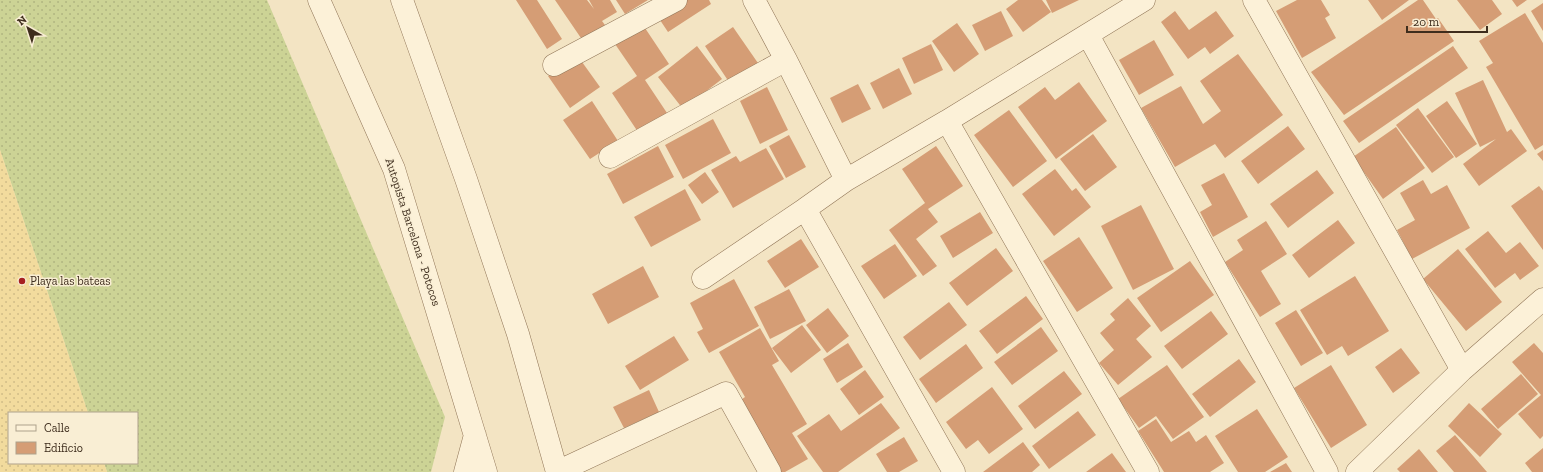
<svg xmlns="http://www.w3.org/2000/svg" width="1543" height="472" viewBox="0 0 1543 472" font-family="'Zilla Slab',serif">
<defs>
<pattern id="grass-dots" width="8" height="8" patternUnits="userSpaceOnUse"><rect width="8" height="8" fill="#ccd395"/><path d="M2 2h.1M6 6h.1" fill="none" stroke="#b0b580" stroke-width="1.8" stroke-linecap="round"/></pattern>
<pattern id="sand-dots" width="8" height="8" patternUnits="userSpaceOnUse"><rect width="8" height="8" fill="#f2db9d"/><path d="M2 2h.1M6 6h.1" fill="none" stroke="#d1bc87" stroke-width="1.8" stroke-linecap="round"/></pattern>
</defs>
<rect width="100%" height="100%" fill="#f3e4c3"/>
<path fill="url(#grass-dots)" d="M0,0H267L445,417L431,472H107L104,463H137V413H88L0,150Z"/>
<path fill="url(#sand-dots)" d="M0,150L88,413H9V463H104L107,472H0Z"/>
<path fill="#d59d75" d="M516,0H537L562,39L547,49Z
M555,0H587L594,9L589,0H610L617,12L602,21L605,25L583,41Z
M616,0H648L625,14Z
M684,0H709L711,4L668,32L658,17Z
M1018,0H1042L1051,12L1023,32L1006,9Z
M1046,0H1079L1052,13Z
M1297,0H1321L1330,15L1325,18L1336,38L1302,58L1276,11Z
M1368,0H1409L1382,20Z
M1418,0H1423L1436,19L1438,18L1454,41L1344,115L1311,72Z
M1457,0H1492L1502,14L1480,30Z
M1512,0H1527L1517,7Z
M1543,3V31L1531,11Z
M1001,11L1013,36L985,51L972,25Z
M1175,11L1189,30L1216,11L1234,36L1210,54L1205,47L1188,59L1161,22Z
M1525,13L1543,43V145L1535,150L1486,67L1493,63L1479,41Z
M957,23L979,54L954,72L932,41Z
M643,25L669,64L645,80L667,113L638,132L612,93L637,76L615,44Z
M733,27L760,66L731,85L705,46Z
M1154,40L1174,75L1139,95L1119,60Z
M931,44L943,70L914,84L902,58Z
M697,46L722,79L683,109L658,77Z
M1453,46L1468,68L1359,143L1343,121Z
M1238,54L1283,115L1225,158L1215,144L1175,167L1141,108L1181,86L1203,124L1221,111L1200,81Z
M577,55L600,87L570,108L548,76Z
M899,68L912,94L883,109L870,83Z
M1483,80L1507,132L1511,129L1527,151L1479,186L1463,164L1496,139L1480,147L1455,93Z
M1079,82L1107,121L1056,159L1018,107L1045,87L1055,100Z
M858,84L871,109L842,123L830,98Z
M767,87L788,130L760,144L740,101Z
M592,101L618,141L590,159L563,120Z
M1447,101L1477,144L1456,158L1426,116Z
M1418,108L1454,157L1432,173L1396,125Z
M1009,110L1047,161L1013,187L974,135Z
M713,119L731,153L683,179L665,145Z
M1288,126L1305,149L1258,184L1241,161Z
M1396,127L1425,168L1383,199L1353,157Z
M1093,134L1117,167L1085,191L1060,159Z
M789,135L806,167L786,178L769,146Z
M658,146L674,177L623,204L607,174Z
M936,146L963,186L928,209L938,222L916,239L937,266L923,276L889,230L925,203L902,169Z
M766,148L784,179L733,208L711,170L736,156L740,162Z
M1543,150V161L1537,154Z
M1055,169L1072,191L1076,188L1091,207L1054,236L1022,194Z
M1317,170L1334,193L1288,228L1270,204Z
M705,172L719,192L702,204L688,185Z
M1224,173L1248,217L1213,237L1200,212L1212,205L1201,185Z
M1423,180L1431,194L1447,185L1470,228L1412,259L1397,230L1415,220L1400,193Z
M1539,186L1543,191V250L1511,206Z
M685,189L701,220L651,247L634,217Z
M1141,205L1174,269L1133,290L1101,226Z
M980,212L993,233L953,258L940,236Z
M1338,220L1355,243L1309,278L1292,255Z
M1266,221L1287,254L1261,271L1281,304L1260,317L1225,262L1243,250L1237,240Z
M1488,231L1506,253L1520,242L1539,266L1520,280L1515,273L1495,288L1465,249Z
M1079,237L1113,288L1077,312L1043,261Z
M801,239L819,267L785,288L767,261Z
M895,244L917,276L884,299L861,266Z
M996,248L1013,271L967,306L949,283Z
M1458,249L1502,302L1466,331L1423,279Z
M1190,261L1214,295L1161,332L1137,298Z
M643,266L659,297L608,324L592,294Z
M1355,276L1389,331L1348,356L1342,346L1327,355L1300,310Z
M734,279L759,326L709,353L697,332L703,329L690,303Z
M789,289L806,321L770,339L754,307Z
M1026,296L1043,319L997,354L979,331Z
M1128,298L1151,326L1136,339L1152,357L1118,385L1099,363L1114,350L1100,333L1115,320L1110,314Z
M949,302L967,325L920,360L903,337Z
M828,308L849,336L827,353L806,325Z
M1296,310L1323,353L1301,366L1275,323Z
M1211,311L1228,334L1182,369L1164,346Z
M802,325L821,350L791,373L772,348Z
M1041,327L1058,351L1012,385L994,362Z
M760,328L779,361L772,365L807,424L792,433L808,459L785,472H779L738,402L745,397L719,352Z
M674,336L689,360L640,390L625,366Z
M848,343L863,367L837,383L823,359Z
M1534,343L1543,353V436L1540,439L1518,414L1541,395L1512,362Z
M966,344L983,368L936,403L919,379Z
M1401,348L1420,373L1393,393L1375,367Z
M1239,359L1256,382L1210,417L1192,394Z
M1167,365L1204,417L1173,439L1156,416L1139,428L1118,399Z
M1331,365L1367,425L1331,448L1294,388Z
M865,370L884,397L859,415L840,389Z
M1064,371L1082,394L1035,429L1018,406Z
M1521,374L1538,394L1498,429L1481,409Z
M992,387L1023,429L989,454L978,440L966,449L946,422Z
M649,390L659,412L624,428L613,407Z
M881,403L900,428L838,472H823L797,436L829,414L841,431Z
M1469,403L1502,434L1480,457L1448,426Z
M1257,409L1288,457L1265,472H1238L1215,436Z
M1078,411L1096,435L1049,469L1032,446Z
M1156,419L1171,442L1189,431L1196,442L1206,435L1224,463L1210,472H1164L1138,431Z
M1455,435L1487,472H1454L1436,451Z
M904,437L918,461L899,472H887L876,454Z
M1023,442L1040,465L1032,472H983Z
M1543,448V472H1532L1525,463Z
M1419,449L1438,472H1400L1397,469Z
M1112,453L1126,472H1086Z
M1286,463L1292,472H1270Z"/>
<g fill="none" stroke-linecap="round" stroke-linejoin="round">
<defs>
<path id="minor" d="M319,0L394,169L486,472
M402,0L466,179L518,334L557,472
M754,0L786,60L846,180L805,209L954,472
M1254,0L1462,370
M1088,35L1327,472
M554,65L676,0
M947,121L1148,472
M610,157L786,60
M846,180L947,121L1144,0
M703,278L805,209
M465,472L475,435
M557,472L726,393L770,472
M1357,472L1462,370L1543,299"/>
</defs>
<use href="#minor" stroke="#907557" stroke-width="23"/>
<use href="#minor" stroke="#fcf1d8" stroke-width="22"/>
</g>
<circle fill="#a62022" stroke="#f9eed4" stroke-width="1.5" cx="22" cy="281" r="4"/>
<g text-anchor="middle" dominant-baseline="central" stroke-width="3" stroke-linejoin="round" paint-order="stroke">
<g font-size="12" fill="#3e2d1d" stroke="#f9eed4">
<text transform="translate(413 232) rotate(72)">Autopista Barcelona - Potocos</text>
</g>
<g font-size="12" fill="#3e2d1d" stroke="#f9eed4" text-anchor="start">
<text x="30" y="281">Playa las bateas</text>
</g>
</g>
<rect x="8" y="412" width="130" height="52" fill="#f9eed4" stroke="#aea18b"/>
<rect x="16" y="425" width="20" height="6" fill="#fcf1d8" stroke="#aea18b"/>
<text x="44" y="432" font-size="12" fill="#3e2d1d">Calle</text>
<rect x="16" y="442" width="20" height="12" fill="#d59d75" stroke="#aea18b"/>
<text x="44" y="452" font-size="12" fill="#3e2d1d">Edificio</text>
<g transform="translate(28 28) rotate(321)" stroke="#f9eed4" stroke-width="3" paint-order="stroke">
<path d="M0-3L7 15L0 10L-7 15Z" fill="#3e2d1d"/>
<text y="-6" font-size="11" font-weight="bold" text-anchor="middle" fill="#3e2d1d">N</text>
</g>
<path d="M1407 26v6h80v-6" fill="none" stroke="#3e2d1d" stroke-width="2"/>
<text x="1413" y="26" font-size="12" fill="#3e2d1d" stroke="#f9eed4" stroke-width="3" paint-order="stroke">20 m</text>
</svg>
